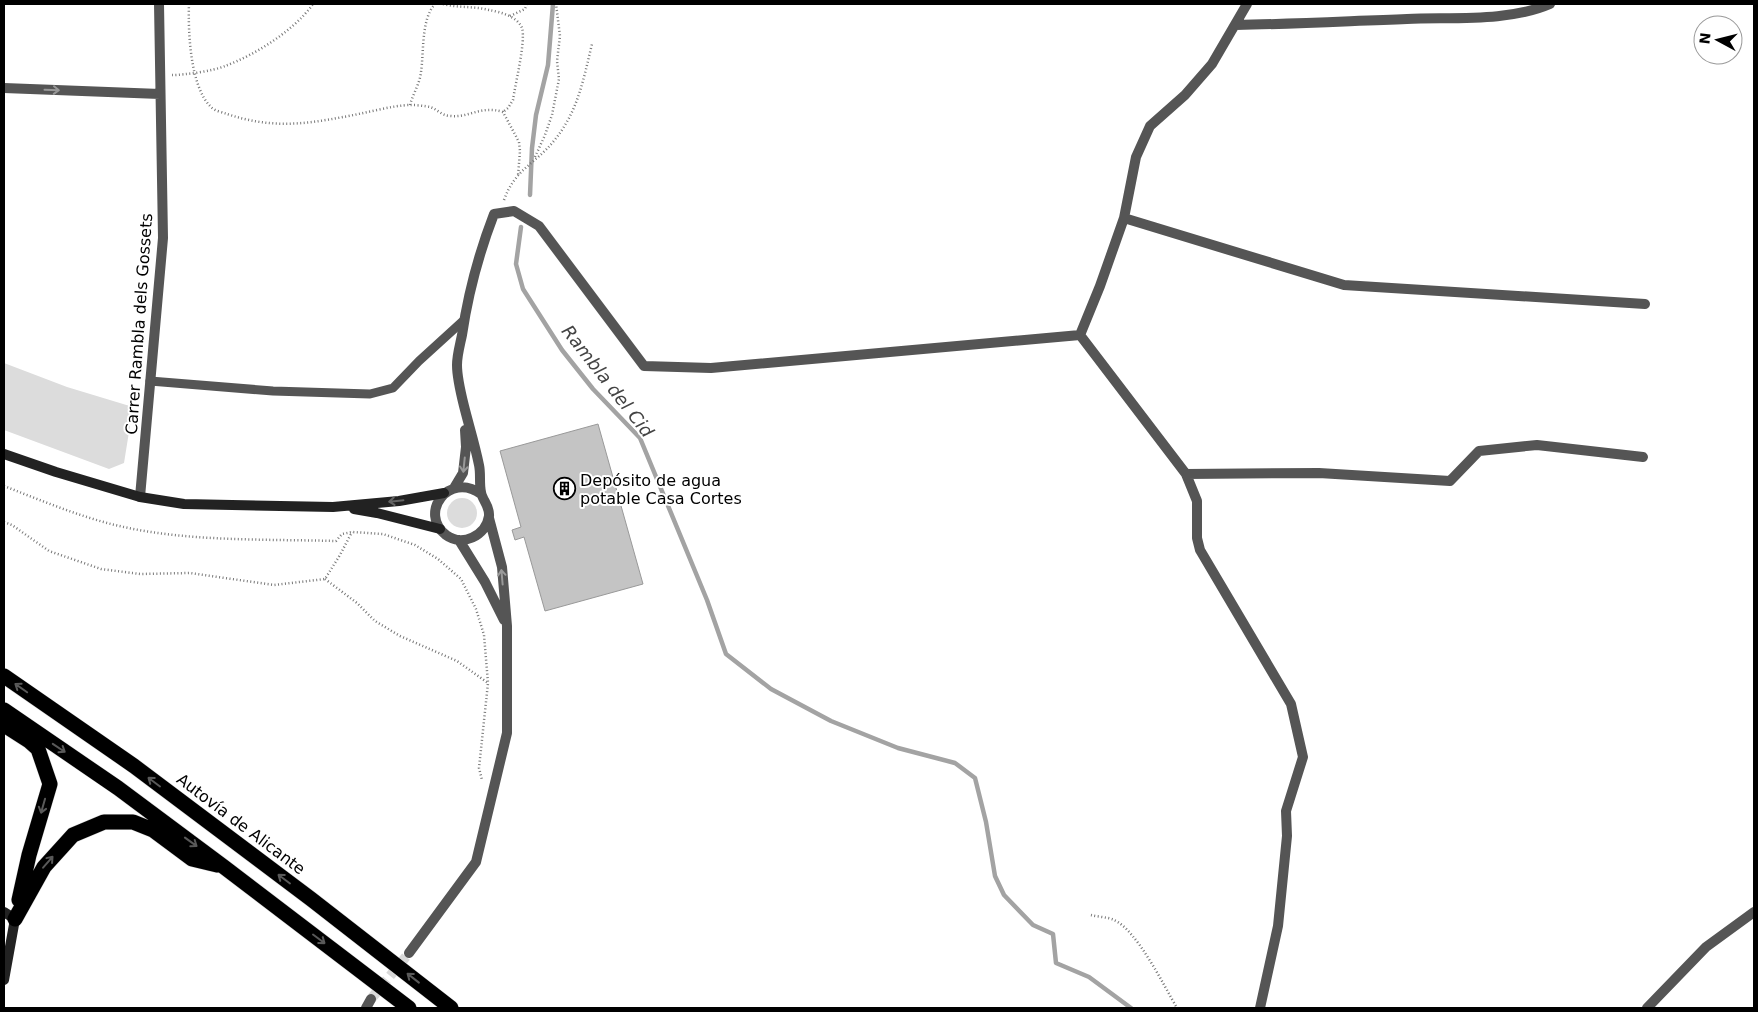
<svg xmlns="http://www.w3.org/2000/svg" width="1758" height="1012" viewBox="0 0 1758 1012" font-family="'DejaVu Sans',sans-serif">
<rect width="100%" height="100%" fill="#fff"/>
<path fill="#dcdcdc" d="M4,363L67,387L133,407L124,463L109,469L4,430Z
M447 513a15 15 0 1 1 30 0a15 15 0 1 1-30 0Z"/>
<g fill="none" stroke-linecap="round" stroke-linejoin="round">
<path stroke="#a3a3a3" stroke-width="4.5" d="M530,195L532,148L536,115L548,65L553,4
M521,227L516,264L523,289L562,350L593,389L640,438L707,600L726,654L771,689L831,721L898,748L955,763L975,778L986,822L995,876L1004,895L1033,925L1053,934L1056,963L1089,977L1131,1008"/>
</g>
<path fill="#c4c4c4" stroke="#999" d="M598,424L643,584L545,611L524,537L515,540L512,530L521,527L500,451Z"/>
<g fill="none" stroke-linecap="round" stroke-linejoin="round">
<path stroke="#d9d9d9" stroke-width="10" stroke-dasharray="10 5" stroke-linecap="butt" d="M371,999L409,953"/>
<defs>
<path id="highway" d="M4,676L134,766L311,899L451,1008
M4,710L118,788L224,867L409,1008
M4,725L29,741L38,749L50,784L29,855L19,900
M15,919L44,867L73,835L104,822H133L153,830L192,859L217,865"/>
</defs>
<use href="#highway" stroke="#dbdbdb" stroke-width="16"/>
<path stroke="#777" stroke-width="2.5" stroke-dasharray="1 2.5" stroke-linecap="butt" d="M189,4C188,31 190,85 210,106C214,111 222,112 227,114C269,128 301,125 343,117C362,114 393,105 411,105C417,105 425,106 430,107C437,109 442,116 451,116C469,118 481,105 503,112L519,142L520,151L518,176
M443,4C458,8 474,6 489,10C500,12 517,16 522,28C526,41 515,85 513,100L508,108L503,112
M510,16L525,9L527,4
M172,75C185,75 213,71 225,66C255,55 295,30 313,4
M410,105C413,94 420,83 421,72C424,52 421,19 435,4
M535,157L545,135L552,115L559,79L557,61L560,36L556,4
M504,200C515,169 535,164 553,142C578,112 583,81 592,44
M4,486C40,500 78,516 115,525C185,542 264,539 336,541L342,534L352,532L383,534L415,545L438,559L461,579L476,609L484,635L488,683L479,768L482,780
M4,522L12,525L49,551L101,569L140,574L190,573L274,585L325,579L340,555L352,532
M325,579L357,603L375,621L400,636L457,661L488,683
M1091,915C1098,917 1108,917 1114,920C1137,930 1164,986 1177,1008"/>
<path stroke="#555" stroke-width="9" d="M150,381L273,391L370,394L393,388L419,361L464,320"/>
<path stroke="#555" stroke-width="10" d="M1236,25C1293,24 1350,21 1407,19C1452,17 1509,22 1550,4
M4,88L160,94
M1124,218L1344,285L1645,304
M1080,335L1186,474L1197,501V538L1200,550L1291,704L1303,757L1286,811L1287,836L1278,926L1260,1008
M1186,474L1319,473L1450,481L1479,451L1537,445L1643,457
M454,488L463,473L466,447L465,430
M481,494C449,471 418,513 446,535C462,547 486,536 489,516C490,506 482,500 481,492C479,483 481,474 479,465C475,445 469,426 464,406C461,394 457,378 457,365C457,355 460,345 462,335C468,294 479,253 494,214L514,211L539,226L644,366L711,368L1080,335L1100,286L1124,218L1136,157L1150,126L1185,95L1212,64L1247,4
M140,497L163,238L159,4
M459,540L485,582L504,620
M409,953L476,862L507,733V626L502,567L489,518
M366,1008L371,999
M1647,1008L1706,947L1754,912"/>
<path stroke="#222" stroke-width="10" d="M4,454L56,472L140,497L184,504L333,507L399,501L444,493
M354,509L377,513L440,529
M4,912L15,919L4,980"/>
<use href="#highway" stroke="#000" stroke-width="15"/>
</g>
<defs><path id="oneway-shaft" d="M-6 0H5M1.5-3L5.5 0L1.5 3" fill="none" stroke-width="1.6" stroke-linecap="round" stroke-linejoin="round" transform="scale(1.25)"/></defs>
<g stroke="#999">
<use href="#oneway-shaft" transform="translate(52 90) rotate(2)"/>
<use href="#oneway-shaft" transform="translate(464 465) rotate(96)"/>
<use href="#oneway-shaft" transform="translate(502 577) rotate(-95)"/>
</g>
<use stroke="#646464" href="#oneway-shaft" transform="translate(396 501) rotate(174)"/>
<g stroke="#595959">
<use href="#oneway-shaft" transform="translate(21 688) rotate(-145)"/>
<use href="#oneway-shaft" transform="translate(59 748) rotate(34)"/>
<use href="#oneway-shaft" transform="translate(154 782) rotate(-143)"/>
<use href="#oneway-shaft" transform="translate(43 806) rotate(106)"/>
<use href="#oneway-shaft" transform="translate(191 842) rotate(36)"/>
<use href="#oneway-shaft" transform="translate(48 862) rotate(-49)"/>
<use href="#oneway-shaft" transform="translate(284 879) rotate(-143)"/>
<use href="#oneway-shaft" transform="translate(319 939) rotate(37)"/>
<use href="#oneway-shaft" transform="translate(413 978) rotate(-142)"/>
</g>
<defs>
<symbol id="building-ring" viewBox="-11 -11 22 22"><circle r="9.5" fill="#fff" stroke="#000" stroke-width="1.5"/><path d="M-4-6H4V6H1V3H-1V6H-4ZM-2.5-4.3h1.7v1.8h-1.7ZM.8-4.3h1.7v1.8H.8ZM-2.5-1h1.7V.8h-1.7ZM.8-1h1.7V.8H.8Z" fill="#000"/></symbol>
</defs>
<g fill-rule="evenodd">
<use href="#building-ring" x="552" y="476" width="25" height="25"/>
</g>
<g text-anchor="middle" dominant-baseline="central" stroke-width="4" stroke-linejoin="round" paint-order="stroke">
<g font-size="16" fill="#000" stroke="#fff">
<text transform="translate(139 324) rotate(-86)">Carrer Rambla dels Gossets</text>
<text transform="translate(241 824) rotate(37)">Autovía de Alicante</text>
</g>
<g font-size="16" fill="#000" stroke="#fff" text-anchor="start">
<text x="580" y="480">Depósito de agua<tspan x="580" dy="18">potable Casa Cortes</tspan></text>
</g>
<g font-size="18" font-style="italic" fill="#444" stroke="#fff">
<text transform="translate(608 381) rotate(52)">Rambla del Cid</text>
</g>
</g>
<rect width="1758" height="1012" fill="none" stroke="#000000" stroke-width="10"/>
<g transform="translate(1718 40) rotate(277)"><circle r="24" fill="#ffffff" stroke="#999999"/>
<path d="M0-4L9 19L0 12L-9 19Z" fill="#000000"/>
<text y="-8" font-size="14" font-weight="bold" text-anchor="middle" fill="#000000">N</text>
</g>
</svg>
